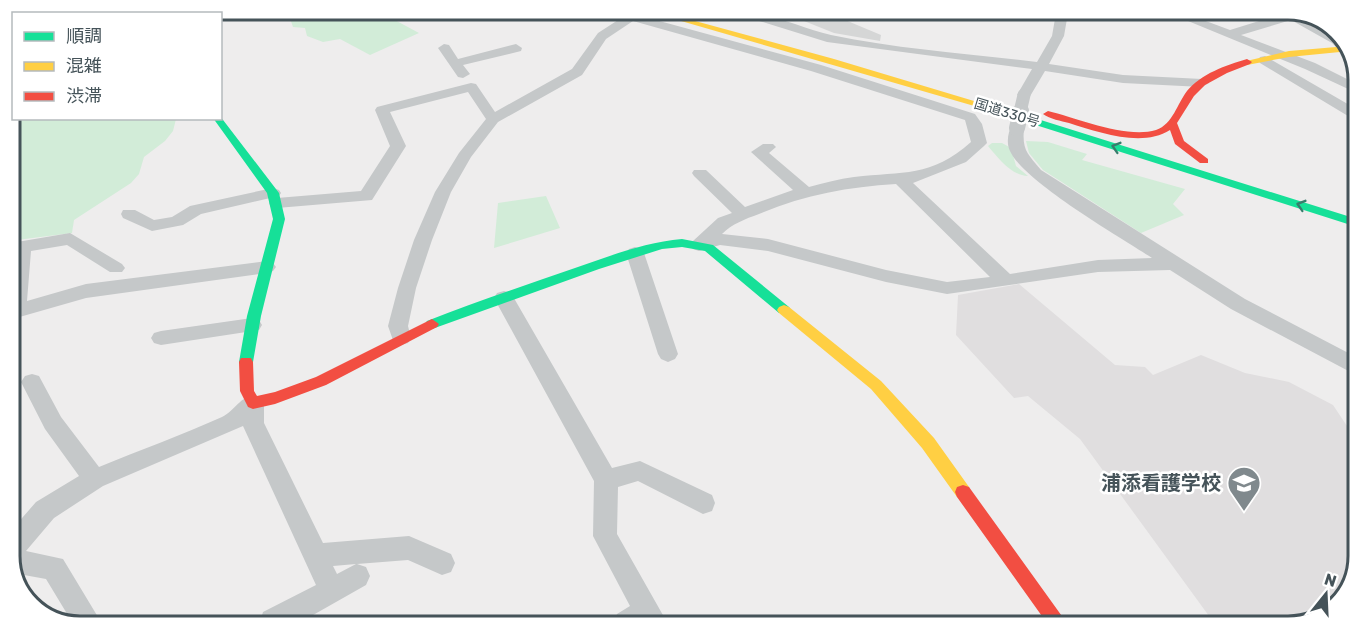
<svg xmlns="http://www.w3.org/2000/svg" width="1368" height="636" viewBox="0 0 1368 636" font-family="Rubik,'Noto Sans JP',sans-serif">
<rect width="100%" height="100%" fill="#eeeded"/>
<path fill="#e0dedf" d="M1019,284L1115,365L1145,367L1153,375L1201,355L1245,373L1289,382L1333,405L1355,438L1354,584L1328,615L1289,627H1217L1080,439L1028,396L1014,398L956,335L958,295Z"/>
<path fill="#d2ecd8" d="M79,9H187V13H68Z
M287,10H391L393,19L419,33L370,55L340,39L323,42L307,36L305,28L293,27Z
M13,65L14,118L176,119L173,131L165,141L144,157L139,174L131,183L74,220L72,233L9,241V75Z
M1026,141L1048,142L1087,154L1082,160L1185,189L1173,204L1184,215L1141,233L1043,170L1029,153Z
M992,143H1002L1011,148L1016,166L1028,176C1012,176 998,158 988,146Z
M546,196L560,228L494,248L498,203Z"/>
<path fill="#d5d6d6" d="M826,12L881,35L880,41L834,33L784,13Z"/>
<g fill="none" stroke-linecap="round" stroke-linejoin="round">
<path fill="#c5c8c9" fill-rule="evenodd" d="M632,11L647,12L641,16L821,65L975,114L982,124L987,143L984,146L966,162L913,183L1010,274L1098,260L1152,258C1120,237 1024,182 1010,151C1006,143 1008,132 1012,125H1022L1024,128C1022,150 1027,153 1041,170L1245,299L1356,357V375L1231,309L1170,270L1098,272L947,294L886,282L768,251L720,245L699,251L693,249L690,245L693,241L718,218L732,213L694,176L692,173L694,170H706L745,207L793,190L751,152L763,144H773L776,147L769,153L809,187C824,183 839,179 854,177C903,171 931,178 971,142L965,120L811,71L633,21L606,39L582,75L498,122L471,157L451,192L432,240L416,288L408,326L411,338L408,343L401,345L394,343L388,326L398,288L414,240L435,192L459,153L486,119L468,92L390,112L406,146L372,200L277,208L271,207L269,203L271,199L277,198L361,191L390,146L375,110L377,107L471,83L476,84L495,112L572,69L598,33ZM896,184L990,277L947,282L886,270L768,239L722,234C732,224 745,219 759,214C803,195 848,187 896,184Z
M738,12C771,12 800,28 831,35C899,49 969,54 1037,62L1052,36L1056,13H1068L1064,36L1049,64L1123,75L1202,79L1209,83L1202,87L1123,83L1045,71L1029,98L1024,99L1017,95L1032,69L827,42L740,15Z
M1171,14H1187L1230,30L1282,14H1306L1303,17C1319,26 1343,33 1350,52H1341L1332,43L1291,20L1241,35L1315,63L1359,85V94L1305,69Z
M444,44L449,45L458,59L516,44L522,48L521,51L463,65L470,74L463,78L458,77L438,48Z
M1265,56L1358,110V116H1348L1260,63L1258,60L1260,57Z
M273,188L279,190L281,193L279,196L201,214L183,225L152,231L123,218L121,214L123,210H135L154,220L172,217L190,206Z
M70,233L122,264L125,268L122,272H110L67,245L31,251L27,301L86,284L267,261L273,263L276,267L273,271L267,273L86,298L16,318L9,316V288L14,246L17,242Z
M635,247L641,249L644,253L678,354L675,359L668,362L661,359L658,354L626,253L629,249Z
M504,291L511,293L612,468L640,461L712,495L715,503L712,511L703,514L638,481L618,487L617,534L668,624H613L617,614L630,606L593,536L594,481L494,298L497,293Z
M252,318L259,320L262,325L259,330L161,345L154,343L151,338L154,333L161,331Z
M32,374L39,376L61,417L99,467C140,450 182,435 222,417C237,410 242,391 261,397L264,403V423L323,543L409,536L451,554L455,563L451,572L442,575L408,560L357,564L366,567L370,576L366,585L299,623L260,622L263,612L316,585L243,426L103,486L54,518L26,551L63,559L101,622H72L46,579L13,573L9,562V533L36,502L79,476L45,429L21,382L25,376ZM356,564L337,574L333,566Z"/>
<path fill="#16e098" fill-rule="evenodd" d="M195,10H203V14H195Z
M999,107L1357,219V227L995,112L994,110Z
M220,116L279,193L285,219L261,316L253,362L251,366H241L239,362L247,316L273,219L267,193L213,118H220Z
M682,239L713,245L789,307L791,310L789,313H779L705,251L682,247L662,249L599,269L432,329L425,324L427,321C476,302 526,285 575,268C610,256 645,242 682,239Z"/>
<path fill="#ffcf43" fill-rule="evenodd" d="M650,12H662L834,59L1004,110L999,113L995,112Z
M1348,46L1350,51L1289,57L1247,65L1242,62L1289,51Z
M784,305L789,307L881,381L934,438L969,487L971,492L969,497L963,499L957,497L922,448L871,389L779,313L777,310L779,307Z"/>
<path fill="#f24e42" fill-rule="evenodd" d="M1247,59L1252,62L1250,64L1227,73L1205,85L1194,96L1177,123L1184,141L1208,159V163H1200L1175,144L1170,130C1142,148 1098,132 1069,123C1061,121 1050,119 1043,114L1048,111C1077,118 1126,139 1156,130C1173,124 1177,104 1187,91C1201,74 1226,65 1247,59Z
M432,319L439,324L437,327L326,385L275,404L253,409L248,407L240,391L239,362L241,358H251L253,362L254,391L257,396L275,392L316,377Z
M963,485L969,487L1069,626H1049L957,497L955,492L957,487Z"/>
<path stroke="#c5c8c9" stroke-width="13" d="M1020,112L1024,95"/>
<path stroke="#c5c8c9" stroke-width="16" d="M1017,128L1021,111"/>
</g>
<defs><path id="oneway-chevron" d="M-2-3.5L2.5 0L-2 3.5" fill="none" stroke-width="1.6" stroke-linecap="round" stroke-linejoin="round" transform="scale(1.5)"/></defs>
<g stroke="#377d6c">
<use href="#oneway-chevron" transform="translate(1116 147) rotate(-163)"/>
<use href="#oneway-chevron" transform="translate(1301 205) rotate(-163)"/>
</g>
<defs>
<symbol id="university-pin" viewBox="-11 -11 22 30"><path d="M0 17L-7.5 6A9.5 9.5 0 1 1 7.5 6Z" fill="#80898d" stroke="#fff"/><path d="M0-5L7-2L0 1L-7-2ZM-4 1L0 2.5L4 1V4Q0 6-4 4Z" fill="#fff"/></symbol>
</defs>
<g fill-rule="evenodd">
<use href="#university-pin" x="1225" y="464" width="38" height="52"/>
</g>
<g text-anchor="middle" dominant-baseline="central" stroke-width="5" stroke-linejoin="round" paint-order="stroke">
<g font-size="14" fill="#455359" stroke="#fff">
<text transform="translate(1007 113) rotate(17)">国道330号</text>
</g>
<g font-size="20" font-weight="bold" fill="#455359" stroke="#fff" text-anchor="end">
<text x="1221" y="483">浦添看護学校</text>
</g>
</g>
<path d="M0 0H1368V636H0ZM80 20H1288A60 60 0 0 1 1348 80V556A60 60 0 0 1 1288 616H80A60 60 0 0 1 20 556V80A60 60 0 0 1 80 20Z" fill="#fff" fill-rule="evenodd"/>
<path fill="none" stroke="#455359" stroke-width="3" d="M80 20H1288A60 60 0 0 1 1348 80V556A60 60 0 0 1 1288 616H80A60 60 0 0 1 20 556V80A60 60 0 0 1 80 20Z"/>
<rect x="12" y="12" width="210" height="108" fill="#ffffff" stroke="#b5babd" stroke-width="1.5"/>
<rect x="24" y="32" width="30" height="9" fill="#16e098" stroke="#b5babd" stroke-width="1.5"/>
<text x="66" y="42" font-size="18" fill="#455359">順調</text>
<rect x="24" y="62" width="30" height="9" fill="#ffcf43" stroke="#b5babd" stroke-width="1.5"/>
<text x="66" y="72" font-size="18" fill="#455359">混雑</text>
<rect x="24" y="92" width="30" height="9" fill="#f24e42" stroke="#b5babd" stroke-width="1.5"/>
<text x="66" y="102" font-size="18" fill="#455359">渋滞</text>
<g transform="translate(1326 594) rotate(18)" stroke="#ffffff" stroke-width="4.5" paint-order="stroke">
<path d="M0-4.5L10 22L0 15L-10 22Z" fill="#455359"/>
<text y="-9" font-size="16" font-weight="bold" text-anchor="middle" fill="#455359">N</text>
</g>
</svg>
